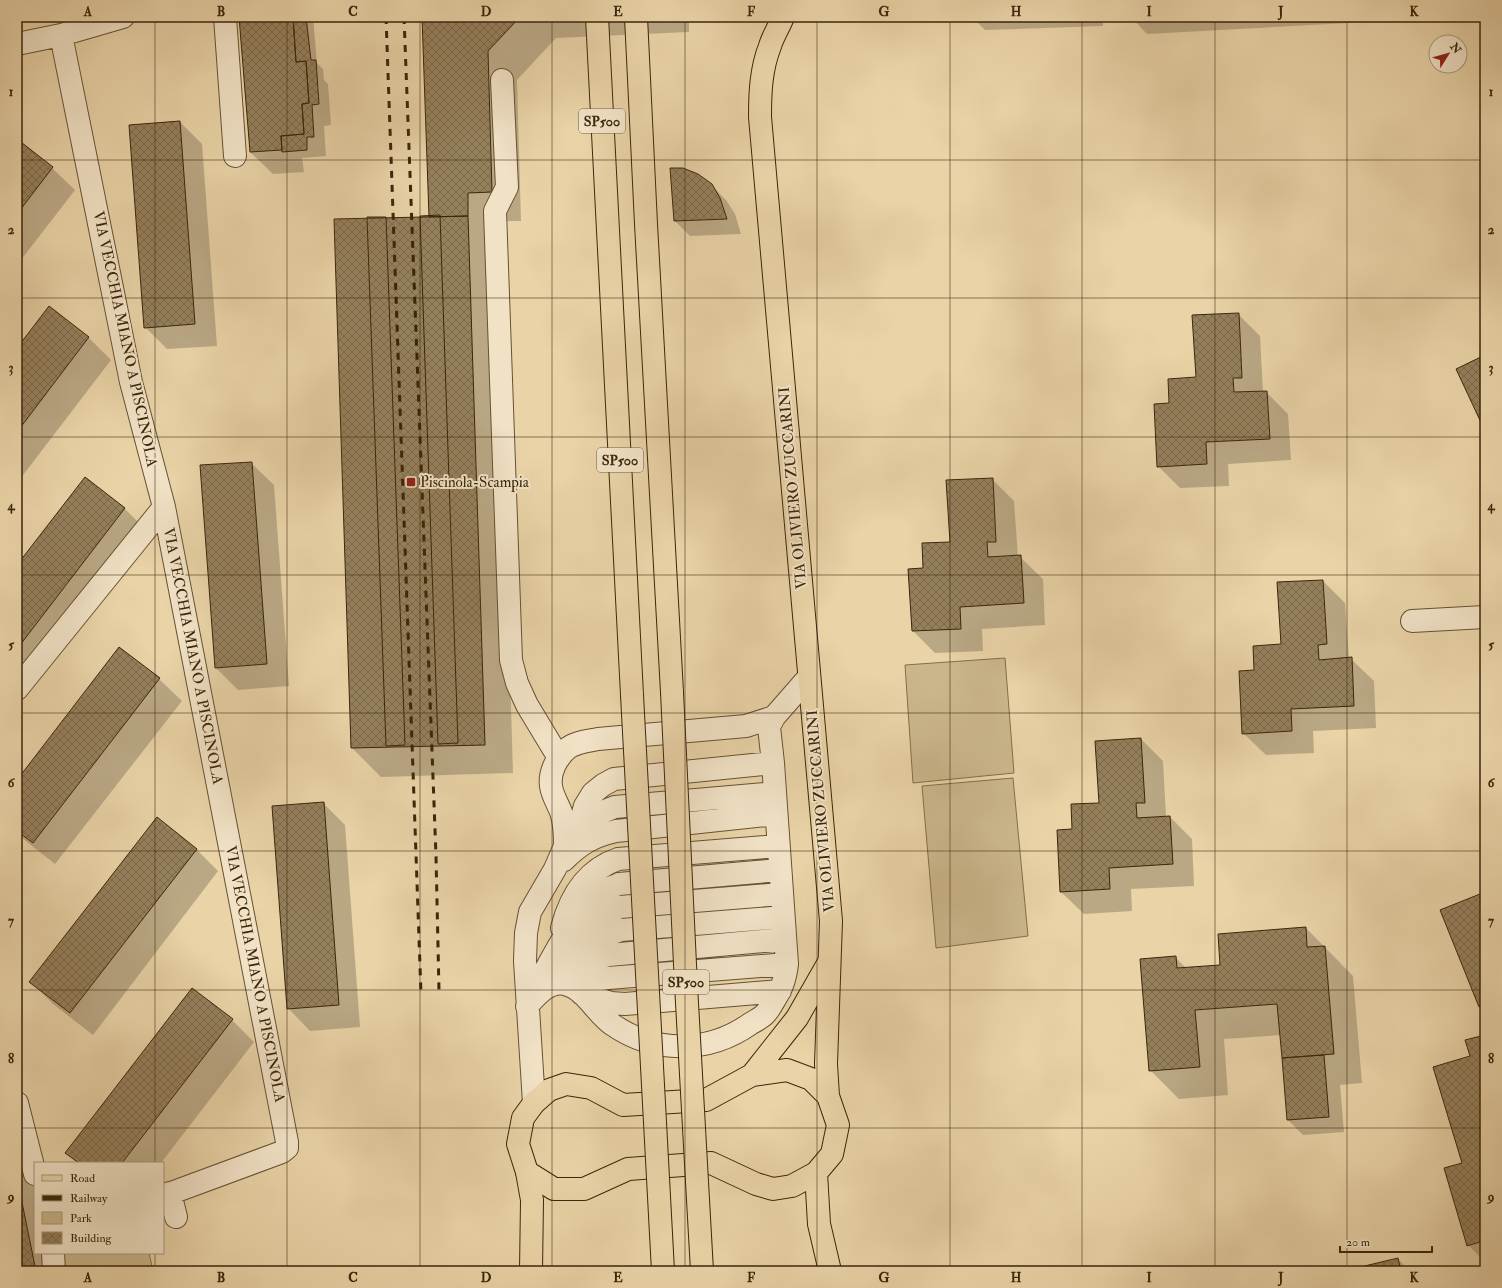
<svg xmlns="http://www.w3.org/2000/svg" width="1502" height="1288" viewBox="0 0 1502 1288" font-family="'IM FELL Double Pica',serif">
<defs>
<pattern id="building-cross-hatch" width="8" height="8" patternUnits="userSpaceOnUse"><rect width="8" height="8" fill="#95805c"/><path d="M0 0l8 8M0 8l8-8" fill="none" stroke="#7b694a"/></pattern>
</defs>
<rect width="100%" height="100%" fill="#e9d3a7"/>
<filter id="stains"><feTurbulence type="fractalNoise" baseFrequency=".005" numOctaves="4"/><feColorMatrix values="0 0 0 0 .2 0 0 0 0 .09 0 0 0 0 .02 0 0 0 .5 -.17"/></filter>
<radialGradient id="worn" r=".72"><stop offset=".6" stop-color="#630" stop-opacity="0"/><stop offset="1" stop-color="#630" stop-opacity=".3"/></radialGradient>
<path fill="#cbb68c" stroke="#836e4c" d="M1005,658L1014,773L913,783L905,665Z
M1013,778L1028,936L936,948L922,786Z
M64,1253H149L153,1271H65Z"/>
<path fill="#0003" d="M240,17H313L317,63L323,69L324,80L328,84L331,125L324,126L326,156L302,158L304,172L273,174L250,152Z
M423,17H689V32L556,38L517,80L521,221H496L513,773L381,777L352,748L430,218Z
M972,17H1103V26L985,30Z
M1131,17H1459L1147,34Z
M180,122L202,144L217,346L167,349L145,327Z
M17,141L52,168L75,190L17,265Z
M711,185L726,200L735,214L741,234L690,236L675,221Z
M49,308L89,338L111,360L17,483V350Z
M1238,314L1260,336L1263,392H1266L1288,414L1291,460L1228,464L1229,486L1180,488L1158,466L1170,404L1197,378Z
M251,463L274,485L289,686L238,690L216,668Z
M85,479L125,509L147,531L17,692V567Z
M992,479L1014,501L1018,557H1020L1043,579L1045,625L982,629L983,651L935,653L913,631L924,569L951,543Z
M1323,581L1345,603L1349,659H1351L1374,681L1376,728L1313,731L1314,753L1266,755L1243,733L1255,671L1282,645Z
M120,648L159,679L182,701L55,864L17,834V782Z
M1141,739L1163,761L1166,817H1170L1192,839L1194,886L1131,889L1132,911L1084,914L1061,892L1073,830L1100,804Z
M323,803L345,825L360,1027L310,1031L288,1008Z
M196,849L218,871L93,1035L53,1004L31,982Z
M1485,893V1012L1480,1007L1441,911Z
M1306,928L1353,976L1362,1083L1340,1085L1344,1132L1303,1135L1288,1120L1281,1035L1224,1039L1228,1095L1179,1099L1150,1070L1175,957L1187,969L1221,966Z
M232,1020L254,1042L161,1163H77L67,1153Z
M1485,1036V1262L1468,1245L1463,1164L1471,1057Z
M17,1088L36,1163H35V1253H55L59,1271H17Z
M1398,1259L1410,1271H1353Z"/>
<path fill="url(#building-cross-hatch)" stroke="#3b260b" d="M239,17H293L296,62L306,61L309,103L302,104L304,134L281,136L282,150L250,152Z
M293,17H306L311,60H316L319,104L312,105L314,137H307V150L282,152L281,136L304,134L302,104L309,103L306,61L296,62Z
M422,17H520L488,51L492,192L468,193V216L429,217Z
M180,121L195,324L144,328L129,125Z
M17,139L53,167L17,214Z
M670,168H683L698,174L712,184L720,198L727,219L674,221Z
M440,215L458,743L438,744L420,216Z
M468,216L485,745L351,748L334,219Z
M367,217H386L405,745L386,746Z
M49,306L89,337L17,432V348Z
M1239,313L1242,378H1233L1234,392L1267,391L1270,439L1206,442L1207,464L1157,467L1154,404L1169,403L1168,379L1196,377L1192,315Z
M1485,355V431L1456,369Z
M252,462L267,664L215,668L200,465Z
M85,477L125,508L17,649V565Z
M993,478L996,542H987L988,557L1021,555L1024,603L960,607L961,629L912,631L908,569L923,568L922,543L950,542L946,480Z
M1323,580L1327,644L1318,645L1319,660L1352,657L1354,706L1291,709L1292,731L1242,734L1239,671L1254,670L1253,646L1281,644L1277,582Z
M119,647L160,678L33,843L17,831V780Z
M1141,738L1145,803H1136L1137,818L1170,816L1173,864L1109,868L1110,889L1060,892L1057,830L1072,829L1071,804L1099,803L1095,741Z
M324,802L339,1005L287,1009L272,806Z
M157,817L197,849L70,1013L29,982Z
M1485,892V1005L1479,1007L1440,910Z
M1306,927L1307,947L1325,946L1334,1054L1282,1058L1277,1004L1195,1010L1200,1067L1149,1071L1140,959L1176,956L1177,968L1220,965L1218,934Z
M192,988L233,1019L122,1163H79L65,1153Z
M1485,1035V1247L1483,1241L1467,1246L1444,1168L1462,1163L1433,1067L1470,1056L1465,1040Z
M1324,1055L1329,1117L1287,1120L1282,1058Z
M17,1178L36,1271H17Z
M1398,1258L1401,1271H1352V1269Z"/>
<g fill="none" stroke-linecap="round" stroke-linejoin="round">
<defs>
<path id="minor" d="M225,17L235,156
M61,35L131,382L164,507L287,1142V1148L282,1152L163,1196
M17,44L61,35L123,17
M502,80L507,187L495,211L511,660L517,683L527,705L559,758
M1412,621L1485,617
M17,689L164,507
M580,824L592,816L615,807L775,793
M565,846C565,834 565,823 561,812C558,804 552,795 551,786C549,772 557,757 568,748C576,742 588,741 598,739L746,726L774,717
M564,860C580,844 593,836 616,831L776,814
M562,928C570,897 586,870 618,859L778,846
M571,939L609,912L620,907L781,894
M570,969L577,964L609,955L785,939
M547,973C570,955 593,939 621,930L783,917
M564,984L608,978L787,964
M582,994L611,1003L625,1004L780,991
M531,998C547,967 577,905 607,889C611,887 615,886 619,884L780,870
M527,1006C536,996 549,980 565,984C586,989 596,1014 613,1025C655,1054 709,1053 750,1024C755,1021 761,1018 765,1014C768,1011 770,1007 772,1004C781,990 785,981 787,964L773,763L769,727L774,717L809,677
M17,1103L35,1174
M534,1103L525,961L526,933L530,912L555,869L565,846L580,824L585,806L593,793L603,785L614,779L773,763
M170,1193L176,1217
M53,1253L54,1271"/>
<path id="major" d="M783,17C779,27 773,36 770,46C761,69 760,92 760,117L831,921L826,1064L828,1096L838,1125L832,1154L816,1173L792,1186L773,1189L756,1184L711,1163L628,1169L584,1189H554L527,1172L518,1144L523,1118L534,1103L549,1090L566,1084L591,1088L623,1105L706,1100L752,1075L787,1070L811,1079L828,1096
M752,1075L797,1018L829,962
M816,1173L819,1224L830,1271"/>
<path id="highway" d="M597,17L632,695
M636,17L646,224L672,692
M527,1172L532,1200L531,1271"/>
</defs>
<use href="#minor" stroke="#665132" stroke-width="24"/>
<use href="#major" stroke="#3b260b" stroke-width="24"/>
<use href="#highway" stroke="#3b260b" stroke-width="24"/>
<use href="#minor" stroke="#f1e2c6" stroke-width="22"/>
<use href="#major" stroke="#e9d3a7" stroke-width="22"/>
<use href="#highway" stroke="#e9d3a7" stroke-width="22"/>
<path stroke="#3b260b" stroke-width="3" stroke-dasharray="7 7" stroke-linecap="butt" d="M386,17L421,994
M404,17L436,856L439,991"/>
<defs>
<path id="highway-bridge" d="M672,692L686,985L702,1271
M632,695L663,1271"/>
</defs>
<use href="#highway-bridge" stroke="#3b260b" stroke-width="24" stroke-linecap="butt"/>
<use href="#highway-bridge" stroke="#e9d3a7" stroke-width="22"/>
</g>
<path fill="none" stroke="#3b260b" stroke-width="1" stroke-opacity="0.55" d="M155,17V1163M287,17V1271M420,17V1271M552,17V1271M685,17V1271M817,17V1271M950,17V1271M1082,17V1271M1215,17V1271M1347,17V1271M17,160H1485M17,298H1485M17,437H1485M17,575H1485M17,713H1485M17,851H1485M17,990H1485M17,1128H1485M155,1253V1271"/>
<rect fill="#8f2418" stroke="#f1e2c6" stroke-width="1.5" x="406" y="477" width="10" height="10" rx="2"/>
<g text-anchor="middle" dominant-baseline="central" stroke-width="4" stroke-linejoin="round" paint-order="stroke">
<g fill="#f1e2c6" stroke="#725e43" stroke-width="1">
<rect x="579" y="109" width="46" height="24" rx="3"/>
<rect x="597" y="448" width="46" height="24" rx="3"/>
<rect x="663" y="970" width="46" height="24" rx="3"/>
</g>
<g font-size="14" font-weight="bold" fill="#3b260b">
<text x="602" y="121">SP500</text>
<text x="620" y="460">SP500</text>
<text x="686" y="982">SP500</text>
</g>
<g font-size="15" fill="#3b260b" stroke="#f1e2c6">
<text transform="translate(125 339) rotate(78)">VIA VECCHIA MIANO A PISCINOLA</text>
<text transform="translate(793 488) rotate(-95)">VIA OLIVIERO ZUCCARINI</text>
<text transform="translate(193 656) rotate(79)">VIA VECCHIA MIANO A PISCINOLA</text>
<text transform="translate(821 811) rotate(-95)">VIA OLIVIERO ZUCCARINI</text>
<text transform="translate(255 974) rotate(79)">VIA VECCHIA MIANO A PISCINOLA</text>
</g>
<g font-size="15" fill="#3b260b" stroke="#f1e2c6" text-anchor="start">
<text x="420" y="482">Piscinola-Scampia</text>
</g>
</g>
<rect width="1502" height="1288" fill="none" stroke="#e9d3a7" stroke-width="44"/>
<rect x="34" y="1162" width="130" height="92" fill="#f1e2c6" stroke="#a8977b"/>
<rect x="42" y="1175" width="20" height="6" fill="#e9d3a7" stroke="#a8977b"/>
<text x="70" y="1182" font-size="12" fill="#3b260b">Road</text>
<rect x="42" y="1195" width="20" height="6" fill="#3b260b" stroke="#a8977b"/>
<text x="70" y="1202" font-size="12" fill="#3b260b">Railway</text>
<rect x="42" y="1212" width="20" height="12" fill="#cbb68c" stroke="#a8977b"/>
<text x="70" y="1222" font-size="12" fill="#3b260b">Park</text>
<rect x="42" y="1232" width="20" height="12" fill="url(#building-cross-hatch)" stroke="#a8977b"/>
<text x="70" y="1242" font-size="12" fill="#3b260b">Building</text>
<g transform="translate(1448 54) rotate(53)"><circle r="19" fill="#f1e2c6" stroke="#a8977b"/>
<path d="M0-3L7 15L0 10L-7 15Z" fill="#8f2418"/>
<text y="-6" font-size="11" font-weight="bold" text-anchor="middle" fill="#3b260b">N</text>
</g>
<path d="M1340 1246v6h92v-6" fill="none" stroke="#3b260b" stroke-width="2"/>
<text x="1346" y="1246" font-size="12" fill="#3b260b" stroke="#f1e2c6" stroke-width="3" paint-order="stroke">20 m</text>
<rect x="22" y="22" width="1458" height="1244" fill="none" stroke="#3b260b" stroke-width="1.5"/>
<g font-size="13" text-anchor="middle" font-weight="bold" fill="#3b260b">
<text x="88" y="16">A</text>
<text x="221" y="16">B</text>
<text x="353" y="16">C</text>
<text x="486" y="16">D</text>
<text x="618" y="16">E</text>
<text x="751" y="16">F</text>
<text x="884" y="16">G</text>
<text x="1016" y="16">H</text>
<text x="1149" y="16">I</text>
<text x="1281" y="16">J</text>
<text x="1414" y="16">K</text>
<text x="11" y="96">1</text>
<text x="1491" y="96">1</text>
<text x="11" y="234">2</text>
<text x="1491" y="234">2</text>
<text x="11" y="372">3</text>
<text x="1491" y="372">3</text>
<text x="11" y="510">4</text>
<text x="1491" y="510">4</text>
<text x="11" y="649">5</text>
<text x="1491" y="649">5</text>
<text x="11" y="787">6</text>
<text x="1491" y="787">6</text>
<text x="11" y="925">7</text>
<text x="1491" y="925">7</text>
<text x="11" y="1063">8</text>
<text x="1491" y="1063">8</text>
<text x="11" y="1201">9</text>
<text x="1491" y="1201">9</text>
<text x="88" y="1282">A</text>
<text x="221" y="1282">B</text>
<text x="353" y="1282">C</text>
<text x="486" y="1282">D</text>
<text x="618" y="1282">E</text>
<text x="751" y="1282">F</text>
<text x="884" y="1282">G</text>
<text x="1016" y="1282">H</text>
<text x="1149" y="1282">I</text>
<text x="1281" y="1282">J</text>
<text x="1414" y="1282">K</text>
</g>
<rect width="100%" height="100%" filter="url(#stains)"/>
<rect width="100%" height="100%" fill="url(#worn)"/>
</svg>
